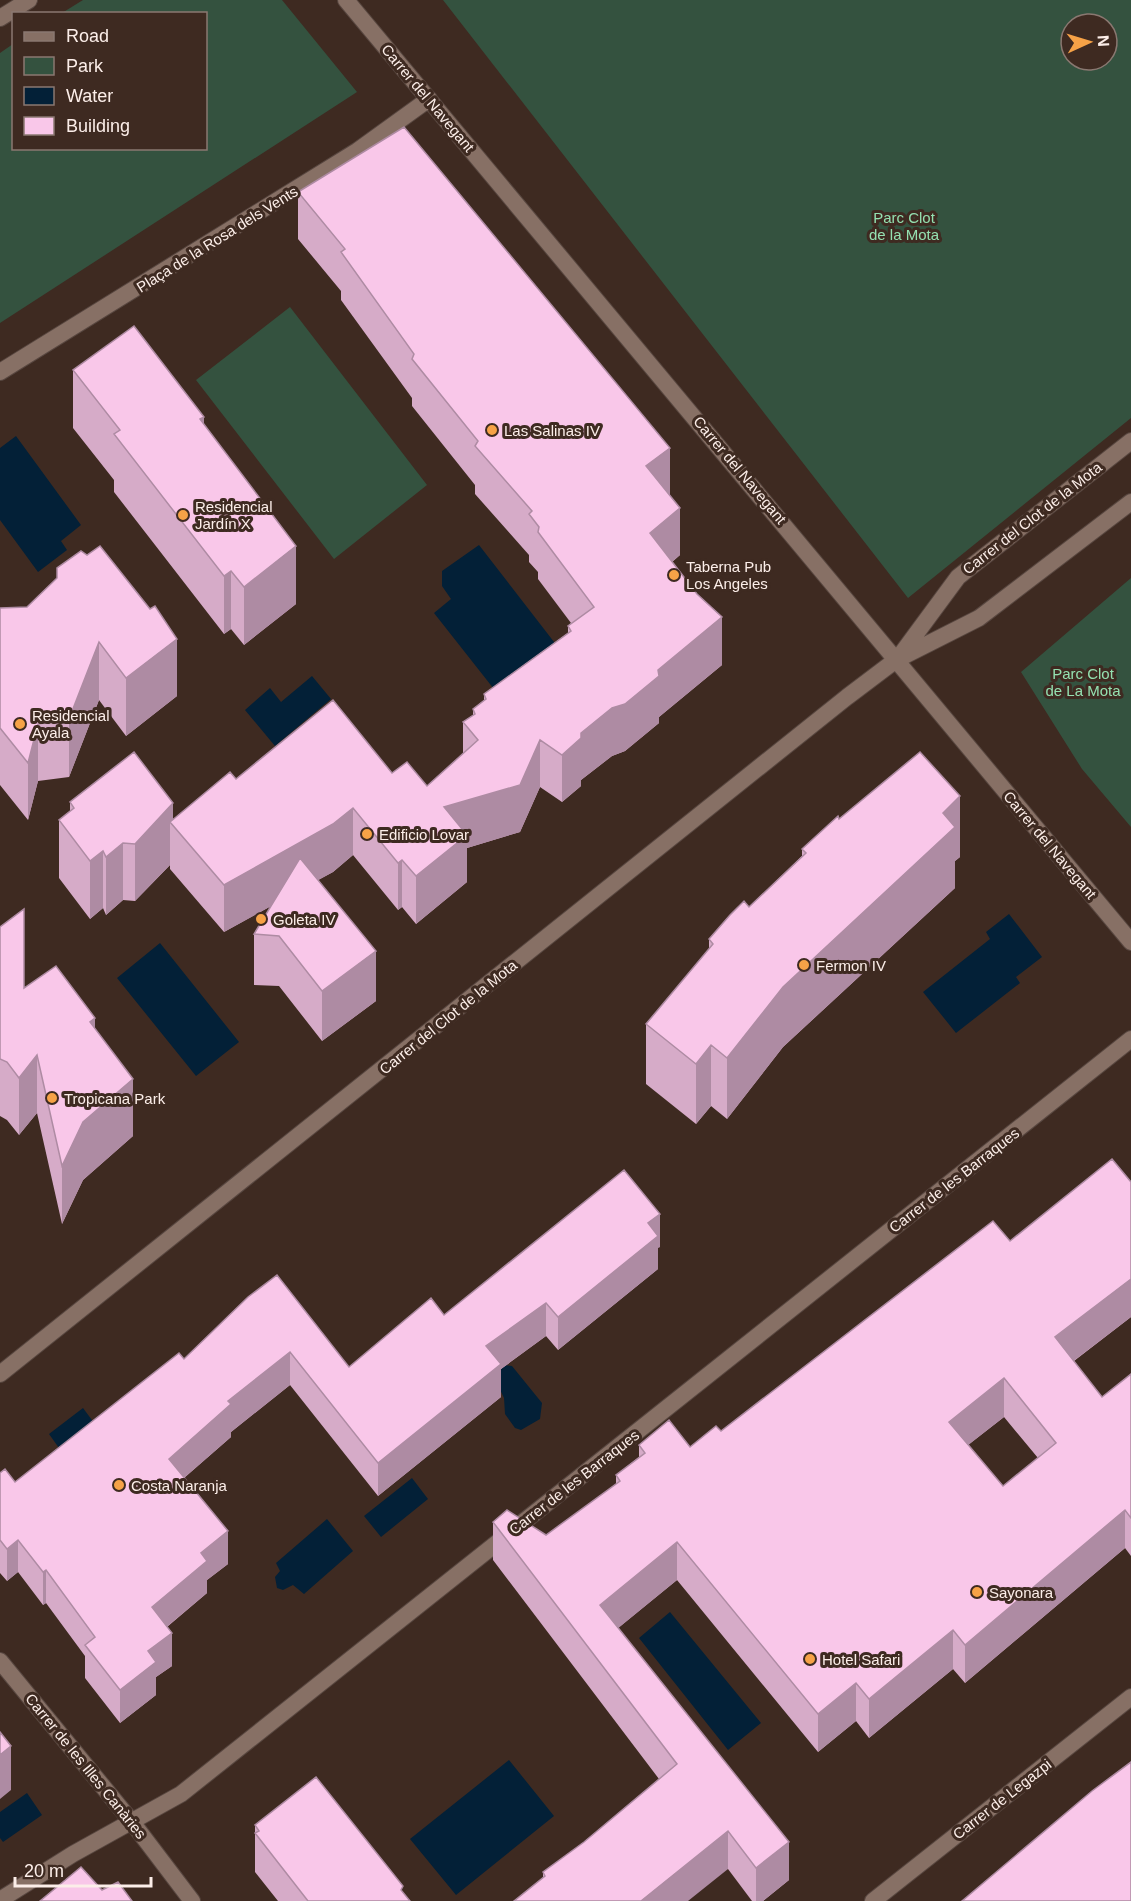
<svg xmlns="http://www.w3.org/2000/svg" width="1131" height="1901" viewBox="0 0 1131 1901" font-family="Arial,sans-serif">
<rect width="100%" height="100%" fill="#3e2a21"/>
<path fill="#34523f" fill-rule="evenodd" d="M83,0H282L357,92L0,323V53L13,44L14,148H206V14L62,13Z
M443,0H1131V418L908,598ZM1071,24H1107V60H1071Z
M290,307L427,485L334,559L196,380Z
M1131,578V827L1082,769L1021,672Z"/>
<path fill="#032037" d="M16,436L81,525L61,541L67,550L38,572L0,520V448Z
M479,545L561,651L501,698L434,613L451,599L442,586V571Z
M312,676L331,699L275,746L245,710L270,688L281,702Z
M1009,914L1042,957L1016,977L1020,983L956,1033L923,992L990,939L986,932Z
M160,943L239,1042L196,1076L117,978Z
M504,1365L512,1366L542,1403L540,1419L521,1430L515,1428L505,1414L504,1398L496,1381L499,1367Z
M83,1408L103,1435L69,1462L49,1434Z
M412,1478L428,1499L381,1537L364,1516Z
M327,1519L353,1551L304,1594L293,1585L283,1590L277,1588L275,1577L280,1571L276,1563Z
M670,1612L761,1723L728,1750L639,1638Z
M509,1760L554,1816L456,1895L410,1839Z
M27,1793L42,1815L3,1842L0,1838V1812Z"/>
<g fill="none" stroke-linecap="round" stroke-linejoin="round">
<defs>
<path id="minor" d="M346,0L1131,942
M0,18L29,0
M0,372L357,151L429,99
M899,657L958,577L1131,441
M0,1374L847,697L896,660L979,618L1131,502
M0,1661L132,1822L192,1901
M0,1900L73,1854L181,1794L1131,1039
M873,1901L1131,1697"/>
</defs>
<use href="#minor" stroke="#584740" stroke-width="18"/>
<use href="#minor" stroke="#877065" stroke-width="16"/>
</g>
<path fill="#d6abc8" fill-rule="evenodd" d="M298,192L670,495L680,555L672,562L722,665L659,717V723L625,751L612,756L581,780V786L562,802L540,787L520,832L467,848V882L416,924L402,907L398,910L353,855L333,872L318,880L376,1001L322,1041L279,986L254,985V934L271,906L224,932L170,869V865L135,901L123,900L106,915L103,908L90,919L59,878V820L70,811V802L173,819L236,779L392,773L427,786L463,754V722L473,715V709L484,700V694L568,633V626L571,623L538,579V572L529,562V555L475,494V485L412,406V398L341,300V291L298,239Z
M73,370L204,425L296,604L244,645L231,629L224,634L114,492V480L73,428Z
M57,578L177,696L126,736L99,700L69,777L38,781L28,820L0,785V608L27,607Z
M839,819L960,857L955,861V888L783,1047L727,1119L711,1106L696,1124L646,1084V1024L709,950V939L749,907L802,856V849Z
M0,927L24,988L95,1029L133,1136L83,1180L62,1224L37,1113L19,1135L7,1120L0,1116Z
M1010,1241L1131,1317L1074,1361L1102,1397L1131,1374V1556L1125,1548L965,1683L953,1669L869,1738L856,1721L818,1752L677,1580L618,1628L789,1880L763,1901H752L728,1869L543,1878V1872L584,1842L659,1779L493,1560V1522L546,1535L616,1485V1475L639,1457V1445L690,1447L721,1431ZM1004,1417L1038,1458L1003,1486L968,1445Z
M660,1247L658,1248V1269L558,1350L546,1336L501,1369V1397L378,1496L290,1385L231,1432V1437L184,1478L228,1564L207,1580V1593L167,1627L172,1666L156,1677V1695L120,1723L85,1678V1656L46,1603L43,1605L18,1572L7,1581L0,1573V1473L15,1482L184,1359L248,1297L349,1367L444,1315Z
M255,1825L403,1893L410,1901H278L255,1872Z"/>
<path fill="#ae8ba3" d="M204,417V474L200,419Z
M670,448V495L646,513V466Z
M680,508V555L650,581V533Z
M296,546V604L244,645V587Z
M231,571V629L224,634V576Z
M722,617V665L659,717V723L625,751L612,756L581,780V786L562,802V755L581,733Z
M177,639V696L126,736V678Z
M99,642V700L69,777V719Z
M38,724V781L28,820V763Z
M540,740V787L520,832L467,848V882L416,924V876L444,807Z
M960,796V857L955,861V888L783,1047L727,1119V1058L783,987L943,813Z
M173,803V826L170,822V865L135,901V844Z
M353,808V855L333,872L224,932V885Z
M123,843V900L106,915V857Z
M103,851V908L90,919V861Z
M402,860V907L398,910V863Z
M376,951V1001L322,1041V991Z
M95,1018V1076L90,1022Z
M711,1045V1106L696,1124V1064Z
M37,1055V1113L19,1135V1078Z
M133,1079V1136L83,1180L62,1224V1166L83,1122Z
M660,1214V1247L658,1248V1269L558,1350V1317L648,1223Z
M1131,1279V1317L1055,1375V1337Z
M546,1303V1336L501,1369V1397L378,1496V1463L486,1346Z
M290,1352V1385L231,1432V1437L169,1491V1459L228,1401Z
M1004,1378V1417L949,1460V1422Z
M1125,1510V1548L965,1683V1645Z
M228,1531V1564L207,1580V1593L152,1639V1607L201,1553Z
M18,1540V1572L7,1581V1549Z
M677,1542V1580L600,1643V1605Z
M46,1570V1603L43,1605V1572Z
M953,1630V1669L869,1738V1699Z
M172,1633V1666L156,1677V1695L120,1723V1690L148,1651Z
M856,1683V1721L818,1752V1714Z
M11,1746V1790L0,1799V1755Z
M728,1831V1869L688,1901H641Z
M789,1842V1880L763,1901H756V1868Z"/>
<path fill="#f9c7e9" stroke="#ae8ba3" stroke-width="1.5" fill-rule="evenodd" d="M404,127L670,448L646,466L680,508L650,533L697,594L722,617L658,670L659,676L625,704L612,708L581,733V738L562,755L540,740L520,785L444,807L467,835L416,876L402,860L398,863L353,808L333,824L224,885L170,822L230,772L236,779L333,700L392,773L407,762L427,786L478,740L463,722L475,714L473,709L486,699L484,694L571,631L568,626L594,607L538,532L539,527L529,514L532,511L475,446L478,441L412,359L414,354L341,252L345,249L298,192Z
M134,326L204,417L200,419L296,546L244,587L231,571L224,576L114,434L120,430L73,370Z
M100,546L150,609L155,606L177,639L126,678L99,642L69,719L38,724L28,763L0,728V608L27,607L57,578V568L81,551L87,555Z
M134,752L173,803L135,844L123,843L106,857L103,851L90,861L59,820L74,808L70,802Z
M920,752L960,796L943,813L955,827L783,987L727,1058L711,1045L696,1064L646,1024L713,944L709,939L730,915L744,901L749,907L806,853L802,849L838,816L839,819Z
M300,858L376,951L322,991L279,936L254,934Z
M24,909V988L56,966L95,1018L90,1022L133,1079L83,1122L62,1166L37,1055L19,1078L7,1062L0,1059V927Z
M1112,1159L1131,1182V1279L1055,1337L1102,1397L1131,1374V1518L1125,1510L965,1645L953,1630L869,1699L856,1683L818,1714L677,1542L600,1605L789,1842L756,1868L728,1831L641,1901H514L545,1876L543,1872L584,1842L677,1764L493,1522L507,1510L546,1535L620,1481L616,1475L645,1453L639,1445L669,1420L690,1447L716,1426L721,1431L993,1221L1010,1241ZM1004,1378L1056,1443L1003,1486L949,1422Z
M624,1170L660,1214L648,1223L658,1236L558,1317L546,1303L486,1346L501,1364L378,1463L290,1352L228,1401L231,1404L169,1459L228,1531L201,1553L207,1561L152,1607L172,1633L148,1651L156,1662L120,1690L85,1645L95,1637L46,1570L43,1572L18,1540L7,1549L0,1540V1473L5,1469L15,1482L179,1353L184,1359L248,1297L277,1275L349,1367L431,1298L444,1315Z
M0,1732L11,1746L0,1755Z
M1131,1762V1901H962L1092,1791Z
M316,1777L403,1886L401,1890L410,1901H308L255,1833L259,1831L255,1825Z
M81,1867L102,1890L118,1882L132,1901H40Z"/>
<g fill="#f6a247" stroke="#3e2a21" stroke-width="2">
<circle cx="492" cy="430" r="6"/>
<circle cx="183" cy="515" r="6"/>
<circle cx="674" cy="575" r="6"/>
<circle cx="20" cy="724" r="6"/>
<circle cx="367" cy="834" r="6"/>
<circle cx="261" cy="919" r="6"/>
<circle cx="804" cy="965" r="6"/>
<circle cx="52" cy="1098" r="6"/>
<circle cx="119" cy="1485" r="6"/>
<circle cx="977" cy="1592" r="6"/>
<circle cx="810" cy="1659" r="6"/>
</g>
<g text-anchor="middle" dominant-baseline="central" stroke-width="6" stroke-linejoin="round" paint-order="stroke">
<g font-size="15" fill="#fceee9" stroke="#3e2a21">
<text transform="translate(428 98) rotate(50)">Carrer del Navegant</text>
<text transform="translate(217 239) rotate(-32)">Plaça de la Rosa dels Vents</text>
<text transform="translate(740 470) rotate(50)">Carrer del Navegant</text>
<text transform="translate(1032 518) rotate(-38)">Carrer del Clot de la Mota</text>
<text transform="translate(1050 845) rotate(50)">Carrer del Navegant</text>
<text transform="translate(448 1017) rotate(-39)">Carrer del Clot de la Mota</text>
<text transform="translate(954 1180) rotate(-38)">Carrer de les Barraques</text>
<text transform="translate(574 1482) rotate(-38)">Carrer de les Barraques</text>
<text transform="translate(86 1766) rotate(51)">Carrer de les Illes Canàries</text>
<text transform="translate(1002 1799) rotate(-38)">Carrer de Legazpi</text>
</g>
<g font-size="15" fill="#94e0b0" stroke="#3e2a21">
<text x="904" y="217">Parc Clot<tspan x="904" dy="17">de la Mota</tspan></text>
<text x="1083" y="673">Parc Clot<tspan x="1083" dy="17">de La Mota</tspan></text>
</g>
<g font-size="15" fill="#fceee9" stroke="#3e2a21" text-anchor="start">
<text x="504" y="430">Las Salinas IV</text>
<text x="195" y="506">Residencial<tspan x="195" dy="17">Jardín X</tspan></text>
<text x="686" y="566">Taberna Pub<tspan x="686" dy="17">Los Angeles</tspan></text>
<text x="32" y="715">Residencial<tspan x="32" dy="17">Ayala</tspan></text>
<text x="379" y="834">Edificio Lovar</text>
<text x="273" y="919">Goleta IV</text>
<text x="816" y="965">Fermon IV</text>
<text x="64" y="1098">Tropicana Park</text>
<text x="131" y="1485">Costa Naranja</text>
<text x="989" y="1592">Sayonara</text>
<text x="822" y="1659">Hotel Safari</text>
</g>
</g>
<rect x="12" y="12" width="195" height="138" fill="#3e2a21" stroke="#8a7871" stroke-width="1.5"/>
<rect x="24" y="32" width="30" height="9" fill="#877065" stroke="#8a7871" stroke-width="1.5"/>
<text x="66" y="42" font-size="18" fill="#fceee9">Road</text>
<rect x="24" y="57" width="30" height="18" fill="#34523f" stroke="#8a7871" stroke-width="1.5"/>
<text x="66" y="72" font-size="18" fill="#fceee9">Park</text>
<rect x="24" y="87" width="30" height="18" fill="#032037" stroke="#8a7871" stroke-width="1.5"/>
<text x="66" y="102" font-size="18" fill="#fceee9">Water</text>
<rect x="24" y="117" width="30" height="18" fill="#f9c7e9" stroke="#8a7871" stroke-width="1.5"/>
<text x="66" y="132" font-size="18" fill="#fceee9">Building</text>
<g transform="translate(1089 42) rotate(86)"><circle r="28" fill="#3e2a21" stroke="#8a7871" stroke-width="1.5"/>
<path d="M0-4.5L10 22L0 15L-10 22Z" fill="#f6a247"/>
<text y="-9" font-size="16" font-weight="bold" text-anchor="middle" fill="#fceee9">N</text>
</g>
<path d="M15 1877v9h136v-9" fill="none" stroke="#fceee9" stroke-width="3"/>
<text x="24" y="1877" font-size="18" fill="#fceee9" stroke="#3e2a21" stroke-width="4.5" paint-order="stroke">20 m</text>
</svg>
